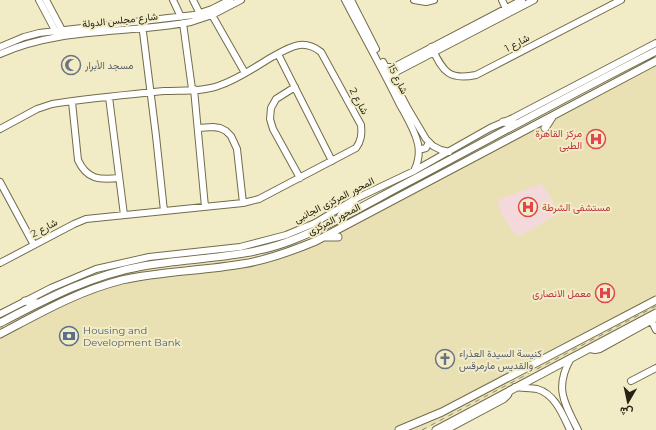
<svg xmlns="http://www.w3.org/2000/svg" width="656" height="430" viewBox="0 0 656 430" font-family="Montserrat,Vazirmatn,sans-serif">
<rect width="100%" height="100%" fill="#f2ecc6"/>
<path fill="#e9e1b4" d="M656,56V308L424,430H0V328L40,307L67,295L125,273L148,269L167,268L248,258L272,253L299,243L322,233Z"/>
<path fill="#f4d9db" d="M541,184L548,193L560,213L520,236L512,231L502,215L497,200Z"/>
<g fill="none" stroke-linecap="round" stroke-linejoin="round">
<defs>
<path id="minor" d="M39,0L57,34
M46,0L63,32
M173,0L181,17
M193,0L200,14
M345,0C363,35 382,68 399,103C406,116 415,130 418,144C420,154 418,163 414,171
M351,0L376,49
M414,0L426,2L434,0
M502,0L507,11
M212,15L245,73
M183,23L192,89
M142,24L156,136L164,211
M0,47L24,37L39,33L194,15L212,9L230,0
M431,47C443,70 447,81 476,75L621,0
M0,54C60,27 127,34 191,22L212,15L241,0
M278,54L332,161
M383,62L407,107L426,139L433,146L441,150L449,152
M386,67H394L522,0
M394,81L396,72L534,0
M295,87L276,99L271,108L270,119L273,129L300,178
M194,89L205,207
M109,97L124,215
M72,102L78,160C87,180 100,180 119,178
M198,128L213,127L220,128L226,131L231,136L237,149L243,203
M0,129L37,109L52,104C89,98 127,95 164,91C181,90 201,92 218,86C237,80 255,67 272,57C290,47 303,38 321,52L361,125C362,135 361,141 356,148L259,199L243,203L86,219L74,224L0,263
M419,149H422L426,148L429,142
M0,182L34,245
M0,314L51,288L96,269L149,257L240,247L286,235L315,223L355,199L414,171L490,128L513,118L656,43
M651,320L656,330
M590,349L595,350L600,349L656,318
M571,358C554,388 564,402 578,430
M631,381L656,368
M515,387C522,388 530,388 537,389C555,394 563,415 570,430
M446,430L504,399L508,395L510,390"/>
<path id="major" d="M503,122L517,124
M545,128L552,117
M341,215L355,199
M324,237H338
M25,301L37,303
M0,323C46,299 91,275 143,266C194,257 247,259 295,239C336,223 375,199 414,179C495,136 575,92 656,51
M0,334C40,313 78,291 122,280C161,271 202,271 242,264C268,260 292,251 316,241L656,61
M399,430L442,412L656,300
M436,430L656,313"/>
</defs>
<use href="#minor" stroke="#726c4b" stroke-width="8"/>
<use href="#major" stroke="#726c4b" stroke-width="9"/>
<use href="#minor" stroke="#fff" stroke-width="6"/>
<use href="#major" stroke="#fff" stroke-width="7"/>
<path stroke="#908b71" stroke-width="1" stroke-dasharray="5 5" stroke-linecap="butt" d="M422,430L656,306"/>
</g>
<defs>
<symbol id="mosque-ring" viewBox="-11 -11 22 22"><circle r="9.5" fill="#f2ecc6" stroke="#6b7280" stroke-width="1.5"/><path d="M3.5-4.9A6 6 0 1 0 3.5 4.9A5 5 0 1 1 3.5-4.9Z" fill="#6b7280"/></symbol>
<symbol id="hospital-ring" viewBox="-11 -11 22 22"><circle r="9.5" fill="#f2ecc6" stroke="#e0444e" stroke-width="1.5"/><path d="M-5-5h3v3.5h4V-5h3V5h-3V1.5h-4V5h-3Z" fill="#e0444e"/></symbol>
<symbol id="bank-ring" viewBox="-11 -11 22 22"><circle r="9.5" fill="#f2ecc6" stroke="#5c6f8a" stroke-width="1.5"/><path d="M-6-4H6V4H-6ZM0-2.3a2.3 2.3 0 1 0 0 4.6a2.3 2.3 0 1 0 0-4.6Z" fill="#5c6f8a"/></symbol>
<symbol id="church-ring" viewBox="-11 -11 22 22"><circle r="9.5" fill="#f2ecc6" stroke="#6b7280" stroke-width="1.5"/><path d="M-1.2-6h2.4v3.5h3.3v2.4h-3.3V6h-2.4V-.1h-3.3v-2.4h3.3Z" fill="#6b7280"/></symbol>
</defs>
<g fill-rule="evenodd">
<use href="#mosque-ring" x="60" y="54" width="22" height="22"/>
<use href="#hospital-ring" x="585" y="128" width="22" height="22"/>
<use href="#hospital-ring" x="517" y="196" width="22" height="22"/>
<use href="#hospital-ring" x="594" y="282" width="22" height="22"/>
<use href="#bank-ring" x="58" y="325" width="22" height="22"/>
<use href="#church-ring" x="434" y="348" width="22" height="22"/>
</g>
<g text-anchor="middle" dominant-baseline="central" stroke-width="4" stroke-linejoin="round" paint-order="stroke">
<g font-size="10" fill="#252214" stroke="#f2ecc6">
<text transform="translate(120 20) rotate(-6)">شارع مجلس الدولة</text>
<text transform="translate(517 43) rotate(-28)">شارع 1</text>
<text transform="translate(398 79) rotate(63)">شارع 15</text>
<text transform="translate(359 101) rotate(62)">شارع 2</text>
<text transform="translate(334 200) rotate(-27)">المحور المركزى الجانبى</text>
<text transform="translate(334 219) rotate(-27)">المحور المركزى</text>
<text transform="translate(44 228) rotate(-28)">شارع 2</text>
</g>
<g font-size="10" fill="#5b616d" stroke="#f2ecc6" text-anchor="start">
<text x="85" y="65">مسجد الأبرار</text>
<text x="459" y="353">كنيسة السيدة العذراء<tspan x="459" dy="12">والقديس مارمرقس</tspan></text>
</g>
<g font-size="10" fill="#be3a42" stroke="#f2ecc6" text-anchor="end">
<text x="582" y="133">مركز القاهرة<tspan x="582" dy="12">الطبى</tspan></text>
<text x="542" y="207" text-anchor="start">مستشفى الشرطة</text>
<text x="591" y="293">معمل الانصارى</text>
</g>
<g font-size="10" fill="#4e5e75" stroke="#f2ecc6" text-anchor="start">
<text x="83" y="330">Housing and<tspan x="83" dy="12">Development Bank</tspan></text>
</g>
</g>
<g transform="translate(628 402) rotate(189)" stroke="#f2ecc6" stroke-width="3" paint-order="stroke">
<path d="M0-3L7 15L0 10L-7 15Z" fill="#252214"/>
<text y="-6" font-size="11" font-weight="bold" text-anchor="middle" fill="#252214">ش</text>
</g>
</svg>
